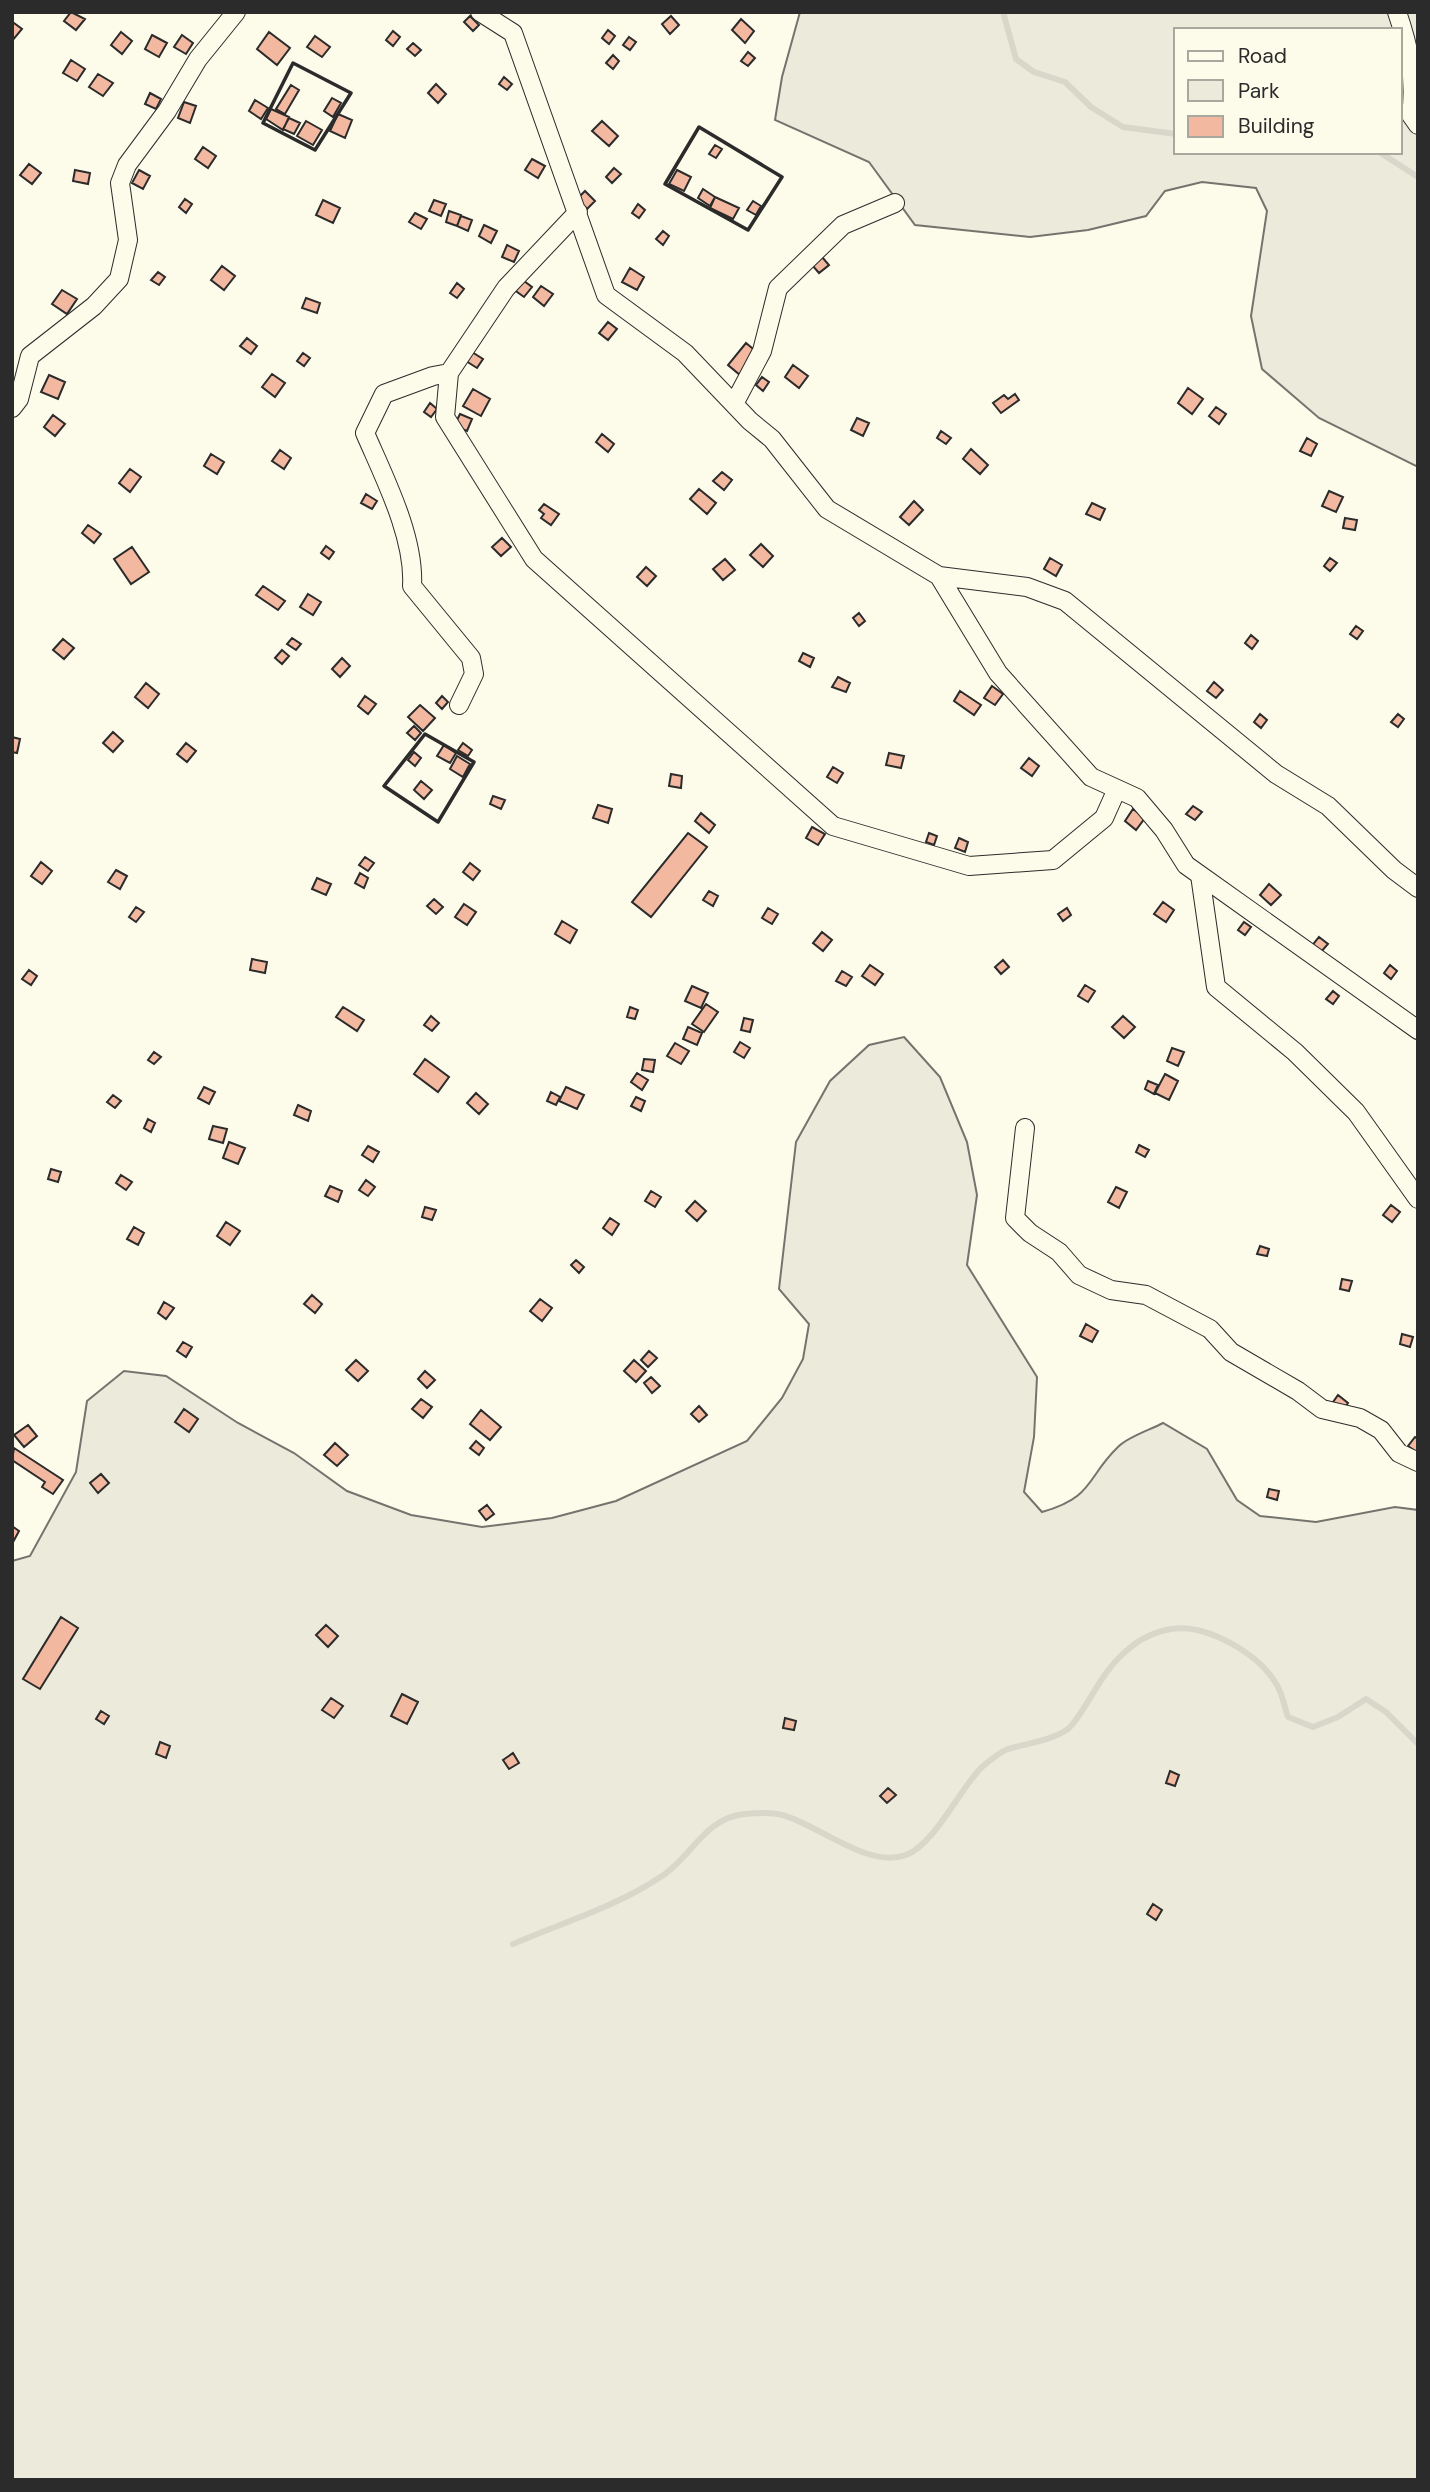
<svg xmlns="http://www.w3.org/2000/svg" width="1430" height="2492" viewBox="0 0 1430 2492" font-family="'DM Sans',sans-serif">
<rect width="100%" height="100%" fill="#fdfbea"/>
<path fill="#ecebdb" stroke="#74746e" stroke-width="2" fill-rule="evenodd" d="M800,12H1418V467L1319,418L1262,369L1251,316L1267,211L1256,188L1202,182L1165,191L1146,216L1088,230L1030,237L915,225L869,162L775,120L782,77ZM1176,30H1400V152H1176Z
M904,1037L940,1077L967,1142L977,1195L967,1265L1037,1377L1034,1437L1024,1492L1042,1512C1095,1497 1086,1477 1119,1446C1130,1436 1150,1430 1163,1423L1207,1449L1237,1500L1260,1516L1316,1522L1395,1507L1418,1510V2480H12V1561L30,1556L76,1472L87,1401L124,1371L166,1376L238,1423L294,1453L347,1491L411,1515L482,1527L552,1518L616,1501L747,1441L782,1398L803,1359L809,1324L779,1289L796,1142L830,1081L869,1045Z"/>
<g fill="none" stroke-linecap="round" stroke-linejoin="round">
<path stroke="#d8d7c9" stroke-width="6" d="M1003,12L1016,59L1034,72L1065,82L1091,107L1123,127L1176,134
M1379,152L1418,177
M513,1944C564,1922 616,1907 662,1876C691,1857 706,1817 745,1814C756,1813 772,1812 782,1815C818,1824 867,1869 906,1855C935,1844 960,1788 982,1767C989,1761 1000,1752 1008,1749C1025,1744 1061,1739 1072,1725C1091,1701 1101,1673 1125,1652C1138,1640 1153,1632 1171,1629C1206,1623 1257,1653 1275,1682C1282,1691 1284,1706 1288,1717L1313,1727L1338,1717L1366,1699L1386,1712L1418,1744"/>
</g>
<path fill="#f2b8a0" stroke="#2b2b2b" stroke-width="2" d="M71,12L85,19L76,30L64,21Z
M470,16L479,25L473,31L464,22Z
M671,16L679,25L670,34L662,24Z
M741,19L754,31L745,43L732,30Z
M14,23L22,29L12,41V25Z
M608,30L615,36L609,44L602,38Z
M393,31L400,37L393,46L386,40Z
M121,32L132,41L122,54L111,45Z
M269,32L290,48L277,65L257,49Z
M152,35L167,43L159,57L145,49Z
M182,35L193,43L186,54L174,47Z
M315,36L330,47L322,57L307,47Z
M629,37L636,42L630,50L623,45Z
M413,43L421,50L415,56L407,49Z
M748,52L755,58L748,66L741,61Z
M613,55L619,61L613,69L606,63Z
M71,60L85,69L77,81L63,73Z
M98,74L113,83L103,96L89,87Z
M504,77L512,84L507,90L499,84Z
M436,84L446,94L438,103L428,93Z
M291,85L299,90L285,114L276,109Z
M150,93L161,99L156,109L145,104Z
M332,98L341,103L333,117L324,111Z
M255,100L268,108L261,119L249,111Z
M184,102L196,106L190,123L178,118Z
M271,109L289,117L283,130L266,119Z
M338,114L352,120L345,138L330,131Z
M289,118L300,123L294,134L283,129Z
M306,121L322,130L313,145L297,136Z
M602,121L618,136L609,146L592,131Z
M715,145L722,149L716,158L709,154Z
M203,147L216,156L208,168L195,159Z
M532,159L545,166L538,178L525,170Z
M29,164L41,173L32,184L20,175Z
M614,168L621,174L612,183L606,177Z
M75,170L90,173L88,184L73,181Z
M139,170L150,176L143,189L132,183Z
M677,170L691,177L684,191L669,184Z
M703,189L715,197L710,206L698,198Z
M585,191L595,201L587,209L577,199Z
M715,197L739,208L733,219L710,208Z
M185,199L192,204L186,213L179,207Z
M323,200L340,208L333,223L316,215Z
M434,200L446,204L441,216L429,211Z
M753,201L761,206L756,215L747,210Z
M638,204L645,210L639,218L632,213Z
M449,211L461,215L457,226L446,222Z
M415,213L427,219L421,229L409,222Z
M461,216L472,220L468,231L457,226Z
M484,225L497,231L491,243L479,236Z
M663,231L669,236L663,245L656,239Z
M507,245L519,251L514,262L502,257Z
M822,257L829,265L819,273L812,265Z
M222,266L235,276L224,290L211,280Z
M630,268L644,277L637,290L622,282Z
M158,272L165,277L159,285L151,280Z
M520,278L532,287L524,297L513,289Z
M457,283L464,289L457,298L450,293Z
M541,286L553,294L544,306L533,297Z
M62,290L77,299L67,314L52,304Z
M306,298L320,303L317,313L302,308Z
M608,322L617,329L608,340L599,333Z
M247,338L257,346L251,354L240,346Z
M746,343L758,353L740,375L728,365Z
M472,352L483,359L477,368L466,361Z
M303,353L310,358L304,366L297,361Z
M793,365L808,376L799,388L785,377Z
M272,374L285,383L275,397L262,387Z
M49,375L65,382L58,399L41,392Z
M762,377L769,382L763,391L756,385Z
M1188,388L1203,399L1192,414L1178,403Z
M473,389L490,399L481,416L463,406Z
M1015,394L1019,400L1001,413L993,403L1004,395L1008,399Z
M430,403L437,409L431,417L424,412Z
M1216,407L1226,414L1219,424L1209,416Z
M460,414L472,419L467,431L454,426Z
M53,415L65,424L55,436L44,427Z
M857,418L869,423L863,436L851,430Z
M941,431L951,438L946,444L937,438Z
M602,434L614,444L608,452L596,442Z
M1307,438L1317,444L1311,456L1300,451Z
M971,449L988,465L980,474L963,459Z
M280,450L291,458L284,469L272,461Z
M211,454L224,462L217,474L204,466Z
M130,469L141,477L130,492L119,483Z
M722,472L732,480L724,490L713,481Z
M699,489L716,503L707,514L690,499Z
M1329,491L1343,497L1336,512L1322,506Z
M366,494L377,501L372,509L361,503Z
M914,501L923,510L909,525L900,517Z
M1092,503L1105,509L1100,520L1086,514Z
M544,504L559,514L551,525L541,518L544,514L539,510Z
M1345,518L1357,520L1355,530L1343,528Z
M88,525L101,534L94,543L82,533Z
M502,538L511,547L501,556L492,547Z
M761,544L773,556L763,567L750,555Z
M326,546L334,552L329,559L321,553Z
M132,547L149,572L131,584L114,559Z
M1050,558L1062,565L1056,576L1044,569Z
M1330,558L1337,563L1330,571L1324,566Z
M725,559L735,570L723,580L713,569Z
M646,567L656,576L647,586L637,577Z
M263,586L285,601L278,610L256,595Z
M308,594L321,602L313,615L300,607Z
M859,613L865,621L859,626L853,618Z
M1356,626L1363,631L1357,639L1350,634Z
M1251,635L1258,641L1252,649L1245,643Z
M292,638L301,644L296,650L287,644Z
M63,639L74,648L64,659L53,650Z
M282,650L289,656L282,664L275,658Z
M803,653L814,658L810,667L799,661Z
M342,658L350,666L340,677L332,669Z
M838,677L850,683L846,692L832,687Z
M1214,682L1223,690L1216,698L1207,691Z
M146,683L159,694L148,708L135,697Z
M992,686L1003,694L995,705L984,698Z
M960,691L981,705L974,715L954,701Z
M365,696L376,704L368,714L358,706Z
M442,696L448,702L442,709L436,703Z
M420,705L435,718L423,731L408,717Z
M1260,714L1267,720L1261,728L1254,722Z
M1398,714L1404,719L1398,727L1391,722Z
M414,726L421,733L415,740L407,733Z
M113,732L123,741L113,752L103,743Z
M12,737L20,739L17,753L12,752Z
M186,743L196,751L187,762L177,754Z
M463,743L472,750L468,756L458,750Z
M444,745L456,753L450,763L437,756Z
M414,752L421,758L415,766L408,760Z
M889,753L904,756L901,768L886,765Z
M457,756L470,764L463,777L450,769Z
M1029,758L1039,766L1032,776L1021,768Z
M833,767L843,773L837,783L827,777Z
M671,774L682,776L681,788L669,786Z
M421,781L432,790L424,799L414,790Z
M493,796L505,800L501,809L490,804Z
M598,805L612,809L608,823L593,818Z
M1193,806L1202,812L1195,820L1186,814Z
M1133,809L1145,818L1136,830L1125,821Z
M701,813L715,825L709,833L695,821Z
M812,827L825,834L818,845L806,838Z
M688,833L707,847L651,917L632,902Z
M929,833L937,836L934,845L926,842Z
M959,838L968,842L965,852L955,848Z
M365,857L374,863L368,871L359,865Z
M41,862L52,871L42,884L31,876Z
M470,863L480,871L473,880L463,872Z
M116,870L127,876L120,889L108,882Z
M360,873L368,878L364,888L355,883Z
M317,878L331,884L326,895L312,889Z
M1269,884L1281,895L1271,905L1260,895Z
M709,891L718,896L713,906L703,900Z
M434,899L443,907L436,914L427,906Z
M1163,902L1174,910L1166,922L1154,914Z
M464,904L476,912L467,925L455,917Z
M136,907L144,912L136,922L129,917Z
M768,908L778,914L772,924L762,918Z
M1067,908L1071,915L1063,921L1058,914Z
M562,921L577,930L570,943L555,934Z
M1244,922L1251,927L1245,935L1238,930Z
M822,932L832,940L823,951L813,943Z
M1319,937L1328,944L1321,952L1311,947Z
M252,959L267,962L265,973L250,970Z
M1003,960L1009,967L1001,974L995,967Z
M870,965L883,974L875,985L862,976Z
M1390,965L1397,971L1391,979L1384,973Z
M29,970L37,976L31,985L22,979Z
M842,971L852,977L846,986L836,981Z
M1085,985L1095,991L1088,1002L1078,996Z
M692,986L708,993L701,1008L685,1001Z
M1333,991L1339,996L1333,1004L1326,999Z
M706,1004L718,1012L704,1032L692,1024Z
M343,1007L364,1020L357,1031L336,1017Z
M630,1007L638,1010L635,1019L627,1017Z
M431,1016L439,1023L432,1031L424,1025Z
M1123,1016L1135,1027L1124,1038L1112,1027Z
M744,1018L753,1020L750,1032L741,1030Z
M688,1027L702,1033L697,1045L683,1039Z
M740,1042L750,1048L744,1058L734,1052Z
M675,1043L689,1051L681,1064L667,1056Z
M1172,1048L1184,1052L1178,1066L1167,1061Z
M154,1052L161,1057L154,1064L148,1060Z
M425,1059L449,1077L438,1092L414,1074Z
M644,1059L655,1060L653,1072L642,1070Z
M637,1073L648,1080L642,1090L631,1082Z
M1165,1074L1178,1081L1169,1100L1155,1093Z
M1148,1081L1158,1085L1154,1094L1145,1089Z
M204,1087L215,1092L209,1104L198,1098Z
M566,1087L584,1095L577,1109L559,1101Z
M551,1092L560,1097L556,1105L547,1101Z
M476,1093L488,1104L479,1114L467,1103Z
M113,1095L121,1101L115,1108L107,1102Z
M636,1097L645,1101L641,1111L631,1106Z
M298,1105L311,1111L308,1121L294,1115Z
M148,1119L155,1123L151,1132L144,1128Z
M213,1126L227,1129L223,1143L209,1139Z
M229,1142L245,1148L238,1164L223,1158Z
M1139,1145L1149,1150L1145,1157L1136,1152Z
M368,1146L379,1152L373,1162L362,1155Z
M51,1169L61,1172L58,1182L48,1179Z
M121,1175L132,1182L126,1190L116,1183Z
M366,1180L375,1187L368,1196L359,1190Z
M330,1186L342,1191L338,1202L325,1196Z
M1116,1187L1127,1192L1119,1208L1108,1202Z
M651,1191L661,1197L655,1207L645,1201Z
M695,1201L706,1211L697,1221L686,1211Z
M1391,1205L1400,1212L1392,1222L1383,1215Z
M425,1207L436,1210L432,1220L422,1217Z
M610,1218L619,1224L612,1235L603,1228Z
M226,1222L240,1231L230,1245L217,1236Z
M134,1227L144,1233L138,1245L127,1239Z
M1260,1246L1269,1249L1267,1256L1257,1254Z
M576,1260L584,1267L579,1273L571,1265Z
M1342,1279L1352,1281L1349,1291L1340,1289Z
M312,1295L322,1304L315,1313L304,1304Z
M540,1299L552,1308L542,1321L530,1311Z
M164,1302L174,1308L166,1319L158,1313Z
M1086,1324L1098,1331L1092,1342L1080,1336Z
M1402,1334L1413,1337L1410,1347L1400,1344Z
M183,1342L192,1347L186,1357L177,1351Z
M649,1351L657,1358L648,1367L641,1360Z
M356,1360L368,1371L358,1381L346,1370Z
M634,1360L646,1371L636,1382L624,1371Z
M425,1371L435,1380L427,1388L418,1379Z
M651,1377L660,1386L652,1393L644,1383Z
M1338,1395L1348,1403L1341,1413L1331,1405Z
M421,1399L432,1407L423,1418L412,1409Z
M699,1406L707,1415L699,1422L691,1414Z
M184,1409L198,1419L189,1432L175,1422Z
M481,1410L501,1427L490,1440L470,1424Z
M28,1425L37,1436L24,1447L14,1435Z
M1415,1437L1418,1439V1453L1408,1446Z
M476,1441L484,1448L479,1455L470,1448Z
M335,1443L348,1455L337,1466L324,1455Z
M14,1448L63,1480L53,1494L42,1487L45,1482L12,1460Z
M101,1474L109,1483L98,1493L90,1483Z
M1269,1489L1279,1491L1277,1500L1267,1497Z
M487,1505L494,1514L486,1520L479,1511Z
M12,1526L19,1531L12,1544Z
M61,1617L78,1628L40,1689L23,1679Z
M326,1625L338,1636L328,1647L316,1635Z
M402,1694L418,1702L407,1724L391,1716Z
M331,1698L343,1706L334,1718L322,1710Z
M101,1711L109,1716L104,1724L96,1719Z
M785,1718L796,1721L794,1730L783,1728Z
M160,1742L170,1746L166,1758L156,1754Z
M513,1753L519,1763L509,1769L503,1760Z
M1170,1771L1179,1775L1175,1786L1166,1783Z
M888,1788L896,1795L887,1803L880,1796Z
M1153,1904L1162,1910L1156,1920L1147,1914Z"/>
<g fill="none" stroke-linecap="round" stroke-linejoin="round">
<defs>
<path id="street" d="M480,12L513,33L606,295L685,353L750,421L772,439L827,509L939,576L998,673L1091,777L1137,798L1164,830L1186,865L1418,1030
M1397,12C1409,47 1416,79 1411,115L1418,125
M449,373L445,417L534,559L833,826L969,866L1053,860L1104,818L1117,789
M735,402L762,351L778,288L843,225L895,203
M12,408L19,399L30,356L94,306L119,279L128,240L120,183L127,165L167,111L198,59L236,12
M939,576L1027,587L1065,601L1276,774L1328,806L1394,870L1418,888
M459,705L474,674L471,658L412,586C415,537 384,477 365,433L384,394L433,376L449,373L506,288L578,212
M1200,875L1216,987L1295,1052L1356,1112L1418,1199
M1025,1128L1015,1218L1030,1233L1059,1252L1079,1275L1111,1290L1146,1295L1210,1329L1231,1352L1298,1391L1322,1409L1360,1418L1381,1430L1399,1453L1418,1462"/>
</defs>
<use href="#street" stroke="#2b2b2b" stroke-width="20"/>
<use href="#street" stroke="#fdfbea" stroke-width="18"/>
<path stroke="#2b2b2b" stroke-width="3.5" d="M293,63L351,93L315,150L263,123Z
M699,127L782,177L748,230L665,184Z
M425,734L474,762L438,822L384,786Z"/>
</g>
<rect width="1430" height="2492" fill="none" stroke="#2b2b2b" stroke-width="28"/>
<rect x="1174" y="28" width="228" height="126" fill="#fdfbea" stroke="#a9a89e" stroke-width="2"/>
<rect x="1188" y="51" width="35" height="10" fill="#fdfbea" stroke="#a9a89e" stroke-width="2"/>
<text x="1238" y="63" font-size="21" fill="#2b2b2b">Road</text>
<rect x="1188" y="80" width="35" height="21" fill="#ecebdb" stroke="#a9a89e" stroke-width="2"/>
<text x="1238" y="98" font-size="21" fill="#2b2b2b">Park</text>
<rect x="1188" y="116" width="35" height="21" fill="#f2b8a0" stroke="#a9a89e" stroke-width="2"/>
<text x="1238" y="133" font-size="21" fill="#2b2b2b">Building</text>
</svg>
